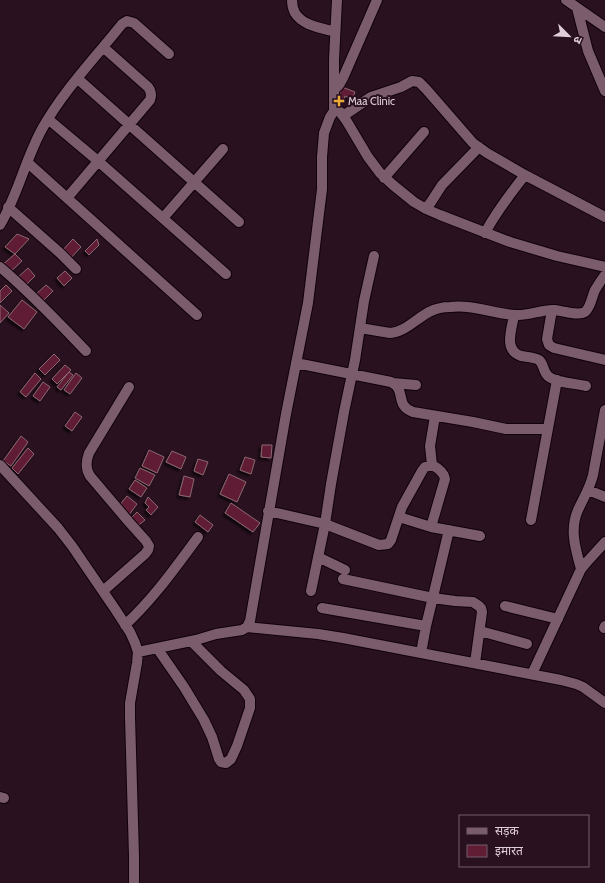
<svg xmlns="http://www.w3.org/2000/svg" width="605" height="883" viewBox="0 0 605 883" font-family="Cabin,'Noto Sans Devanagari',sans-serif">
<defs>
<filter id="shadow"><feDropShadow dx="-2.5" dy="2.5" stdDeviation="1" flood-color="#0009"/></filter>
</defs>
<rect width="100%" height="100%" fill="#291120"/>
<path fill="#601d34" stroke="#8b6870" filter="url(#shadow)" d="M342,87L355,92L352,99L345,96L344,100L338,98Z
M17,234L29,239L15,254L5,247Z
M73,239L81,247L68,261L60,253Z
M97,239L99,245L89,255L85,251Z
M15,254L22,261L8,274L1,266Z
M28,268L35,276L23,288L15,280Z
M65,271L72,278L64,286L57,278Z
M6,285L12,291L0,303V291Z
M46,285L53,291L40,304L33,297Z
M22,300L37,312L24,329L8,317Z
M0,305L9,313L0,323Z
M54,354L60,360L45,375L39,369Z
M65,365L71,370L57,384L52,379Z
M69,372L73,375L61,390L57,387Z
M35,373L41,379L26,397L20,392Z
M76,373L82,378L70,394L64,390Z
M43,382L50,387L40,401L33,396Z
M75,412L82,417L72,431L65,426Z
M21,436L28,442L11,466L3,461Z
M262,445H272L271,458L261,457Z
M28,448L34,454L18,474L12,468Z
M149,450L164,457L157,473L142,466Z
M172,451L186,457L181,469L166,462Z
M245,457L255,460L251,474L240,470Z
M198,459L208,462L203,475L194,471Z
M140,468L155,475L149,486L135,478Z
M229,474L246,482L237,502L220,494Z
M184,476L194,479L190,497L179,495Z
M135,480L147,488L141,497L129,489Z
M127,496L137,504L126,519L118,507Z
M148,497L158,507L151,515L146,510L149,507L145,503Z
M231,503L260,523L253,532L225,513Z
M137,512L145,520L135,528L128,521Z
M200,515L213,525L208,532L195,522Z"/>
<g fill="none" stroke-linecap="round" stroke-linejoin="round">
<defs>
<path id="minor" d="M292,0C292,4 293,9 295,13C303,26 322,28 335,32
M566,0L605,27
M577,8L588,51L605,91
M78,79L239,222
M334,90L339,85L343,78L377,0
M334,111V60L337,0
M343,116L371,97L401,87L412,81L419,82L426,89L466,135L473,143L487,153L525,175L605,217
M48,119L98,161L226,274
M27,162L197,315
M384,178L424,132
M67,198L150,100C152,95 151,91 148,87L103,47
M8,207L60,253L76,269
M426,209L431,202L442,185L479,147
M163,218L223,149
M0,225C18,195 25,160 42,129C63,91 95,58 122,24L127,21L134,23L169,54
M485,233C496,212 510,194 525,175
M0,267C31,293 58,322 86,351
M552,310L547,339L549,345L554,348L605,360
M514,315C512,329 503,350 521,356C526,357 534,357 539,360C544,364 543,372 548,376C554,382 577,384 586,386
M360,328L390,333C405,332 416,319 429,312C435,309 443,307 450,307C472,304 494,314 516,315C529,316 542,309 555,310C563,311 578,316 585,312C591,307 592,296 595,290C598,285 602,279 605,275
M296,363L391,382C407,390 394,405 413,412L473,422L506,429H547
M393,383L416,385
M0,465L58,528L72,546L115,609L130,632L135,643L138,652L137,663L130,703V717L134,856V883
M432,465L430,446L435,416
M588,490L605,497
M268,511L325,524L379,545L388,544L391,540L402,507L422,471L425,467L432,465C438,468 444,472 445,479L431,527
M399,517L431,527L480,536
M531,520L557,380
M318,557L345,570
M581,569C576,550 569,530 578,510C583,499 590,488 593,475L605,410
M343,579L433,598L455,601L473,602L479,606L481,608L482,612L475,663
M103,591L145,554L148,550L149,546L146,541L129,522L90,476C85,468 86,461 89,453L129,387
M311,591L325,524L331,484L344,412L355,360L364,301L374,256
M505,606L558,619
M322,608L426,626
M125,625C154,598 175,568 198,537
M247,627L318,634L343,638L561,680L576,684L583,687L605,703
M604,628L605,626
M480,631L527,644
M157,648L184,687L204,720L212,737L219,759L221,762L226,763L231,759L237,746L250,708V699L244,690L221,671L191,641
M138,652L196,640L216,634L242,630L247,627L250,621L286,414L308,303L322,189V157L324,133L330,117L334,111L337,110L340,112L346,120L368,157L380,173L393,185L414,202L426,209L440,215L510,242L557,256L605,267
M421,653L426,626L449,530
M532,674L581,569L586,563L605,542
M0,797L4,798"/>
</defs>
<use href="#minor" stroke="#11010a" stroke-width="12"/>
<use href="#minor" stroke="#7a5c6d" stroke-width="10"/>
</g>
<path fill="#ebaa39" stroke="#291120" stroke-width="1.5" d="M337 95h4v4h4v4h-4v4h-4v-4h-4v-4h4z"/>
<g text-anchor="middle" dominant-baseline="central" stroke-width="4" stroke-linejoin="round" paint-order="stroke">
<g font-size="11" fill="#e0cfd8" stroke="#291120" text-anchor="start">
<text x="348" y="101">Maa Clinic</text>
</g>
</g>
<rect x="459" y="815" width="130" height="52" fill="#291120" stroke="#725d6a"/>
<rect x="467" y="828" width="20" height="6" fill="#7a5c6d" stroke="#725d6a"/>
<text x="495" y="835" font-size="12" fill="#e0cfd8">सड़क</text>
<rect x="467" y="845" width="20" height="12" fill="#601d34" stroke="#725d6a"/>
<text x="495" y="855" font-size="12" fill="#e0cfd8">इमारत</text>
<g transform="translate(569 36) rotate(114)" stroke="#291120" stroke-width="3" paint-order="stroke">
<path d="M0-3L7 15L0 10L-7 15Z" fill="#e0cfd8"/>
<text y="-6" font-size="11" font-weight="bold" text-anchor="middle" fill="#e0cfd8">उ</text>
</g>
</svg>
